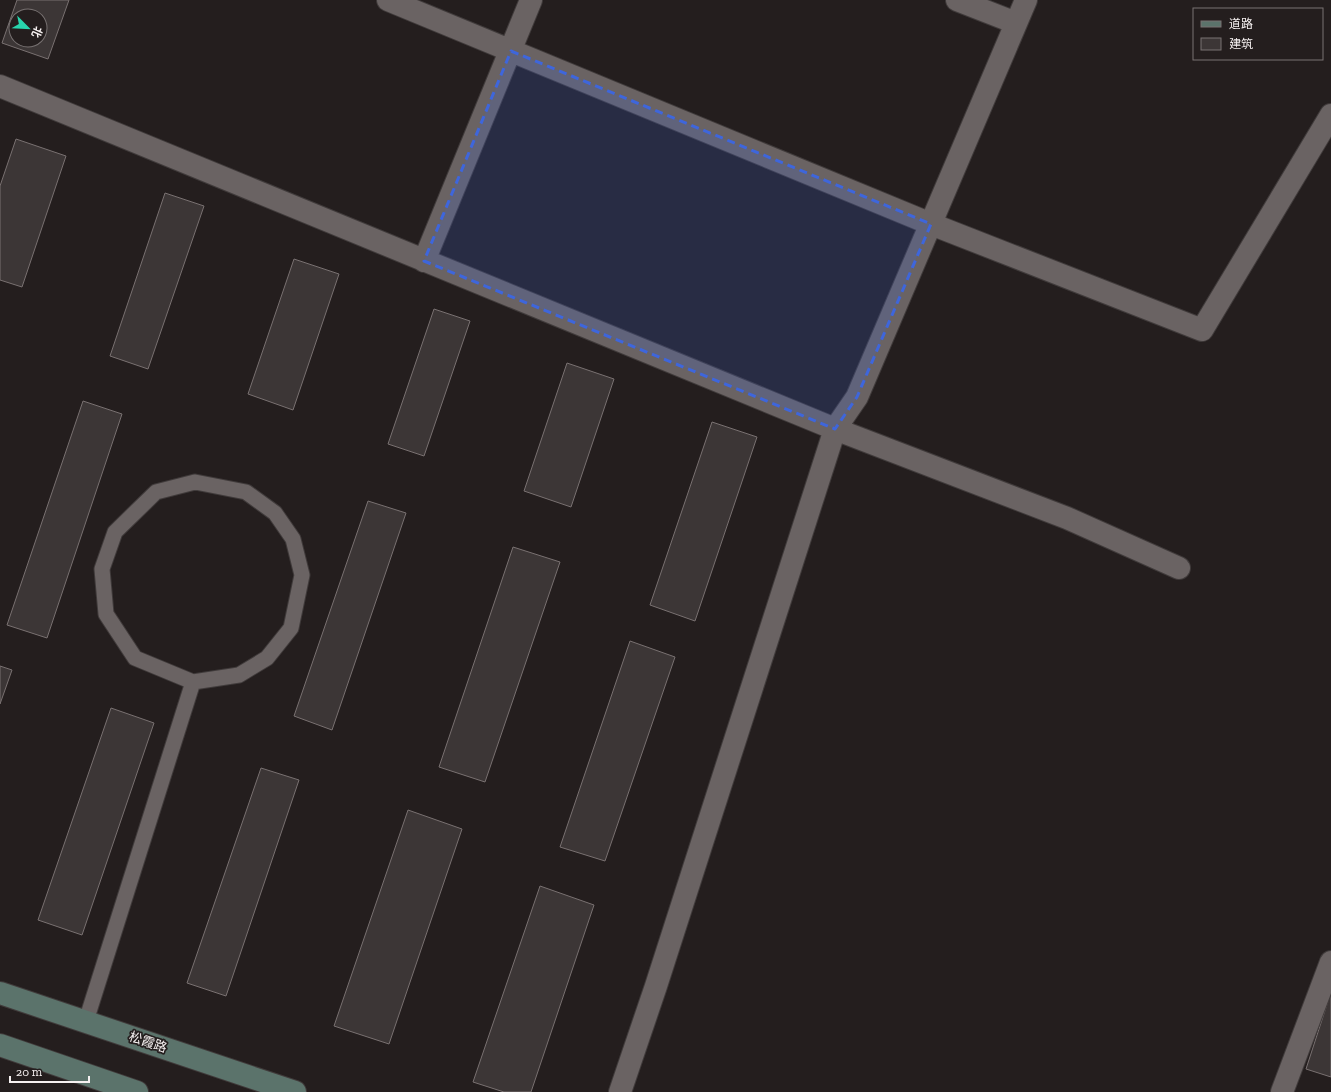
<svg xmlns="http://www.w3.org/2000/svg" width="1331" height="1092" viewBox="0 0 1331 1092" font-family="'Zilla Slab','Noto Sans SC',serif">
<rect width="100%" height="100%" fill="#241e1e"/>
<path fill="#3c3636" stroke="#797171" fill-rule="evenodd" d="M17,0H69L48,59L2,43ZM16,16H40V40H16Z
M16,139L66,156L22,287L0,280V186Z
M165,193L204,206L148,369L110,356Z
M294,259L339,274L293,410L248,394Z
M434,309L470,321L424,456L388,444Z
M567,363L614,379L571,507L524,491Z
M83,401L122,414L47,638L7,625Z
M712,422L757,437L695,621L650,605Z
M368,501L406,513L332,730L294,716Z
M513,547L560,562L485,782L439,767Z
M630,641L675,657L605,861L560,847Z
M0,666L12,670L0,704Z
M111,708L154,723L82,935L38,920Z
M261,768L299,780L226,996L187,983Z
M408,810L462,829L389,1044L334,1026Z
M540,886L594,905L531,1092H504L473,1082Z
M1331,992V1077L1306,1069Z"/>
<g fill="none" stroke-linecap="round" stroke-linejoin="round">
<defs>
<path id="lane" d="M86,1021L193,682L239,675L267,658L291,628L302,575L293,539L275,513L246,492L195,482L156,492L115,532L102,569L106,614L135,658L193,682"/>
<path id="street" d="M388,0L931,224L1202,330L1331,115
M957,0L1016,23
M0,86L835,429L1067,518L1179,568
M424,261L531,0
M620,1092L656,986L835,429L857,397L1026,0
M1282,1092L1331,962"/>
<path id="secondary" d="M0,993L295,1092
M0,1045L137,1092"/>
</defs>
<use href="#lane" stroke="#403b3b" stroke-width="17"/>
<use href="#street" stroke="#403b3b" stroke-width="24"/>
<use href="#secondary" stroke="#403b3b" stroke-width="24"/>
<use href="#lane" stroke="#6a6363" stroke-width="15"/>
<use href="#street" stroke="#6a6363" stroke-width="22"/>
<use href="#secondary" stroke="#5b736b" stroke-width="22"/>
</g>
<path fill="#3e66dc" fill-opacity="0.2" stroke="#3e66dc" stroke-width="3" stroke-dasharray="8 5" stroke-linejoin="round" d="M511,51L931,224L857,397L835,429L424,261Z"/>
<g text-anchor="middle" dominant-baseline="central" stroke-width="3.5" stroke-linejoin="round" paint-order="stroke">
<g font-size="13" fill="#f6f1f1" stroke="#241e1e">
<text transform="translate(148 1042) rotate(19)">松霞路</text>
</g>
</g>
<rect x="1193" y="8" width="130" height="52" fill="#241e1e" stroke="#787272"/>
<rect x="1201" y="21" width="20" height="6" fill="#5b736b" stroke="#787272"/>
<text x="1229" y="28" font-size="12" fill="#f6f1f1">道路</text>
<rect x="1201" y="38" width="20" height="12" fill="#3c3636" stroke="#787272"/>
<text x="1229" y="48" font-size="12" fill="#f6f1f1">建筑</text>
<g transform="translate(28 28) rotate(114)"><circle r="19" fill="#241e1e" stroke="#787272"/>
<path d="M0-3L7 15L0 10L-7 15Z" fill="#28d5ad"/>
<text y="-6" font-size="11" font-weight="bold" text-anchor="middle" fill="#f6f1f1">北</text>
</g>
<path d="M10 1076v6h79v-6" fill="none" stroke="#f6f1f1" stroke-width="2"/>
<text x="16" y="1076" font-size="12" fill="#f6f1f1" stroke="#241e1e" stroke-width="3" paint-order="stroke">20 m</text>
</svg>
